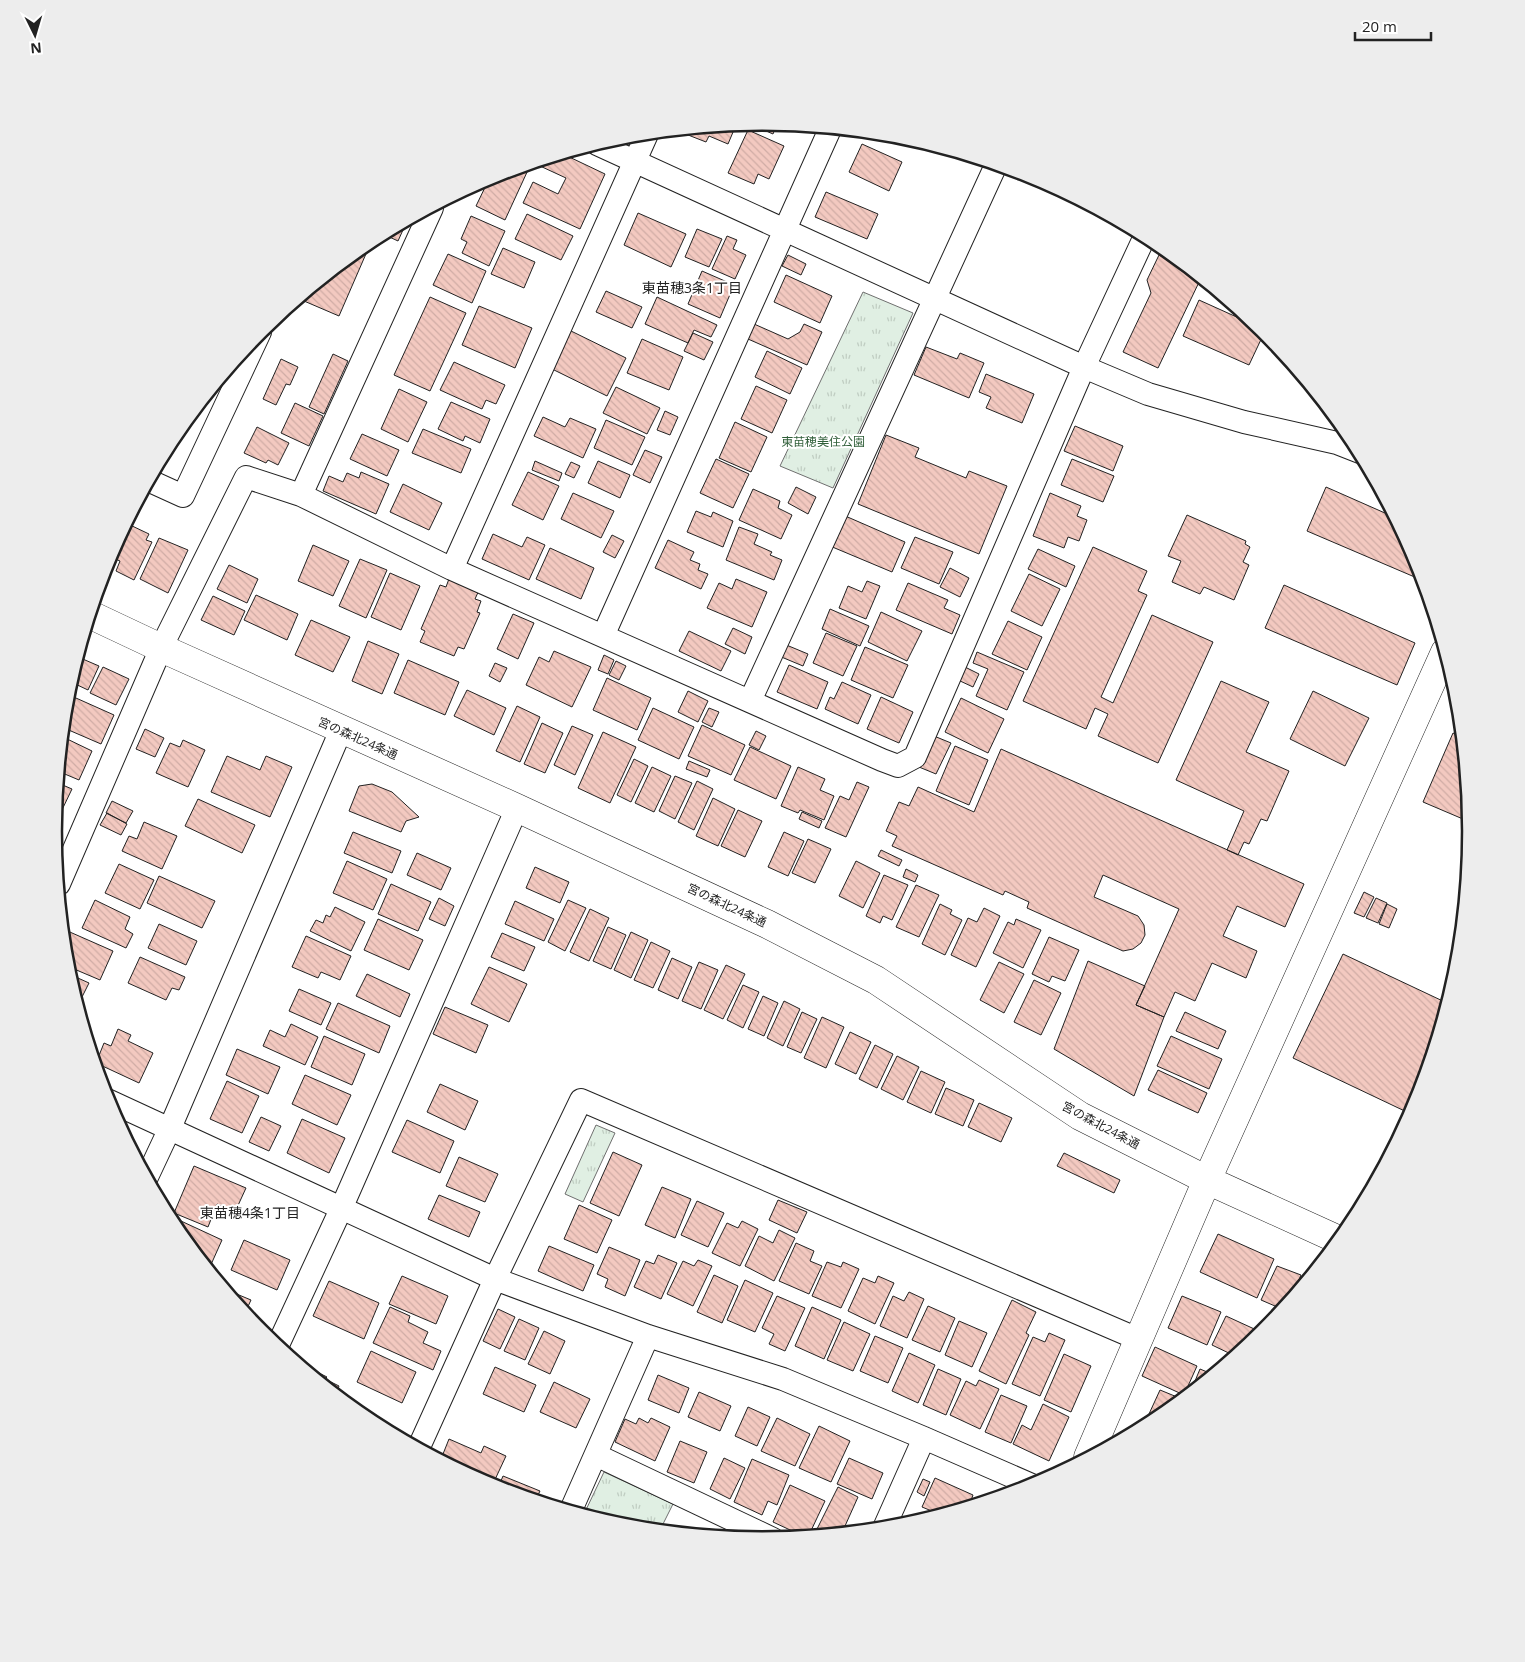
<svg xmlns="http://www.w3.org/2000/svg" width="1525" height="1662" viewBox="0 0 1525 1662" font-family="'Open Sans','Noto Sans JP',sans-serif">
<defs>
<pattern id="park-tufts" width="24" height="20" patternUnits="userSpaceOnUse" patternTransform="scale(1.25)"><rect width="24" height="20" fill="#e0efe3"/><path d="M3 7l-1-3M5 7V3M7 7l1-3M15 17l-1-3M17 17v-4M19 17l1-3" fill="none" stroke="#c0cdc2"/></pattern>
<pattern id="building-back-hatch" width="6" height="6" patternUnits="userSpaceOnUse" patternTransform="scale(1.25)"><rect width="6" height="6" fill="#f3c9c0"/><path d="M-1 5l2 2M0 0l6 6M5-1l2 2" fill="none" stroke="#d0aca5"/></pattern>
</defs>
<rect width="100%" height="100%" fill="#fff"/>
<path fill="url(#park-tufts)" stroke="#6f6f6f" d="M863,292L913,313L833,488L780,466Z
M596,1125L615,1133L583,1202L565,1194Z
M604,1472L673,1504L660,1530L624,1526L584,1514Z"/>
<path fill="url(#building-back-hatch)" stroke="#222" d="M763,122L777,124L773,134L750,124Z
M736,125L728,144L709,136L706,142L683,133L684,130Z
M748,130L784,146L769,179L758,174L754,184L728,173Z
M862,144L902,162L889,191L849,172Z
M563,154L605,174L580,229L523,203L533,182L558,194L566,178L540,166L543,161Z
M521,167L528,170L505,220L476,206L490,177Z
M826,192L878,214L867,239L815,217Z
M638,213L686,234L671,267L624,245Z
M527,214L573,236L561,260L515,239Z
M471,216L505,231L489,266L462,253L467,242L461,239Z
M407,221L398,241L383,234Z
M697,229L722,239L709,267L685,257Z
M727,236L737,240L733,249L746,255L735,279L712,269Z
M372,240L339,316L304,301L309,291Z
M503,248L535,262L524,288L491,274Z
M448,254L486,271L472,303L433,285Z
M788,255L806,264L801,275L782,266Z
M1159,255L1189,269L1201,278L1158,368L1123,352L1151,293L1147,280Z
M702,271L734,285L720,318L688,304Z
M786,275L832,296L820,323L774,302Z
M606,291L642,307L632,328L596,312Z
M430,297L466,313L430,391L394,375Z
M657,297L717,325L711,337L694,330L688,343L645,324Z
M1199,300L1261,328L1265,331L1249,365L1183,336Z
M479,306L532,328L515,368L462,345Z
M754,324L788,339L800,332L804,324L822,332L807,365L748,339Z
M569,330L626,358L607,396L550,368Z
M693,333L713,342L704,360L684,351Z
M642,339L683,357L669,390L627,373Z
M926,347L957,359L960,353L984,363L969,398L914,375Z
M767,351L802,368L790,394L755,377Z
M333,354L348,361L324,414L309,407Z
M281,359L298,367L290,385L286,384L276,405L263,399Z
M454,362L505,385L496,404L486,400L482,409L440,390Z
M986,374L1034,394L1022,423L986,408L991,397L979,392Z
M756,386L787,400L772,433L741,419Z
M616,387L660,408L647,434L603,413Z
M399,389L427,402L408,442L381,429Z
M451,402L490,419L480,443L465,436L463,441L438,429Z
M295,403L323,416L309,446L281,433Z
M665,411L678,417L670,435L657,430Z
M543,417L565,427L570,418L596,429L583,458L534,436Z
M606,420L645,437L632,465L594,448Z
M735,422L767,437L751,472L719,458Z
M1075,426L1123,446L1113,471L1064,451Z
M257,427L289,443L278,465L268,460L266,463L244,453Z
M423,429L471,449L461,473L412,453Z
M362,434L399,450L387,476L350,459Z
M886,435L919,448L915,457L966,478L969,471L1007,486L979,554L858,504Z
M645,450L662,457L650,483L633,475Z
M716,459L749,474L733,508L700,493Z
M1072,459L1114,476L1103,502L1061,485Z
M535,461L562,473L559,481L532,470Z
M598,461L630,475L620,498L588,483Z
M571,462L580,466L574,478L565,474Z
M361,472L389,484L376,514L323,491L329,476L343,482L347,473L359,478Z
M528,472L559,486L543,520L512,505Z
M403,484L442,503L429,530L390,512Z
M796,487L816,497L808,514L788,503Z
M1326,487L1394,517L1417,560L1424,581L1307,531Z
M753,489L780,501L778,508L792,515L781,539L739,520Z
M573,493L614,511L601,538L561,519Z
M1050,493L1081,506L1077,516L1087,520L1079,541L1068,537L1064,548L1033,536Z
M696,511L711,517L713,512L733,521L723,547L687,532Z
M843,515L905,542L892,572L830,546Z
M1187,515L1246,541L1245,544L1250,547L1243,562L1249,565L1234,600L1204,587L1200,594L1172,582L1181,561L1168,556Z
M128,524L149,534L146,540L152,542L134,580L116,571L120,561L113,558Z
M739,527L758,534L754,544L772,552L770,555L782,560L774,580L726,560Z
M493,534L522,547L527,537L545,545L529,580L482,559Z
M612,535L624,541L615,558L603,552Z
M915,537L953,552L939,584L901,568Z
M159,538L188,550L168,593L140,579Z
M668,540L694,552L690,560L700,564L698,570L708,574L701,589L655,568Z
M313,545L349,561L333,596L298,581Z
M1093,547L1147,571L1138,591L1147,595L1101,697L1113,703L1152,615L1213,642L1158,763L1098,736L1108,714L1095,708L1086,729L1023,701Z
M550,548L594,568L581,599L536,579Z
M1038,549L1075,566L1066,587L1028,569Z
M360,559L387,570L366,618L339,606Z
M229,565L258,579L247,603L217,589Z
M950,568L969,578L960,597L940,587Z
M390,573L420,586L401,630L371,617Z
M1029,574L1060,589L1042,626L1011,611Z
M450,576L480,588L475,599L481,601L477,612L480,613L464,649L458,647L454,656L420,642L425,631L421,629L440,585L446,587Z
M736,579L767,592L752,627L707,608L719,583L732,589Z
M867,581L880,586L866,619L839,608L848,586L862,592Z
M908,583L948,600L944,608L960,615L952,634L896,610Z
M1284,585L1415,643L1397,685L1265,628Z
M256,595L298,614L287,640L244,620Z
M213,596L245,611L234,635L201,620Z
M830,609L869,626L860,646L822,629Z
M881,612L922,631L907,661L868,642Z
M513,614L534,623L518,659L497,649Z
M311,620L350,637L333,672L295,655Z
M1008,621L1042,637L1027,670L992,654Z
M733,628L752,637L745,654L725,644Z
M689,631L731,651L721,671L679,651Z
M826,633L857,646L843,676L813,663Z
M368,641L399,654L382,694L352,681Z
M784,644L808,654L803,666L779,656Z
M865,647L908,665L893,698L851,680Z
M554,651L591,667L572,707L526,685L539,657L549,662Z
M977,652L1024,672L1007,710L976,696L988,669L973,663Z
M604,655L614,660L608,674L598,670Z
M78,657L99,666L88,690L71,682Z
M408,660L459,682L445,715L394,693Z
M616,661L626,666L619,680L609,675Z
M495,663L507,668L500,682L489,676Z
M789,665L828,682L817,709L777,692Z
M103,667L129,679L116,705L90,693Z
M965,667L979,674L973,687L958,680Z
M607,678L651,698L637,730L593,710Z
M1221,681L1269,702L1246,752L1289,771L1267,821L1261,819L1249,844L1244,842L1238,855L1227,850L1244,811L1176,780Z
M842,682L871,695L858,724L825,709L830,697L834,699Z
M467,690L506,708L494,735L454,716Z
M688,691L708,701L698,722L678,712Z
M1313,691L1369,718L1345,766L1290,739Z
M67,694L114,715L101,744L64,728Z
M881,697L913,712L899,743L867,729Z
M961,698L1004,719L988,753L945,732Z
M517,706L540,717L520,762L496,751Z
M653,708L694,727L679,759L638,740Z
M709,708L719,712L712,727L702,722Z
M542,723L563,733L545,773L524,764Z
M702,725L745,745L731,775L688,756Z
M572,726L593,735L575,775L554,765Z
M145,729L164,738L155,757L136,749Z
M756,731L766,736L759,750L749,745Z
M603,732L636,747L610,803L578,788Z
M1453,733L1462,737L1470,822L1423,802Z
M934,736L951,743L936,774L919,767Z
M63,737L92,751L79,780L60,772Z
M183,740L205,750L188,787L156,773L170,743L180,747Z
M955,746L988,760L969,805L936,791Z
M750,747L791,766L776,799L734,780Z
M1001,749L1304,884L1285,927L1237,906L1223,936L1257,951L1246,978L1212,963L1195,1001L1175,992L1164,1017L1136,1005L1179,909L1103,875L1094,897L1138,916L1144,925L1145,935L1141,943L1133,949L1123,951L1027,908L1029,902L1005,891L1003,895L892,846L897,836L886,831L899,802L909,806L918,787L974,812Z
M227,756L260,770L266,756L292,767L270,817L211,792Z
M634,759L648,766L631,802L617,795Z
M689,761L710,770L707,777L686,769Z
M652,767L671,776L654,812L635,803Z
M798,767L825,779L820,790L834,796L824,820L800,810L798,813L781,806Z
M675,776L692,783L675,819L659,811Z
M697,781L713,789L694,830L678,822Z
M857,782L869,787L846,837L825,828L840,796L849,800Z
M58,783L72,789L60,814L56,813Z
M372,784L392,792L419,817L406,821L401,832L349,811L359,786Z
M713,798L735,809L718,846L696,836Z
M198,799L255,825L242,853L185,826Z
M112,801L133,811L126,823L106,813Z
M738,810L762,821L745,857L721,846Z
M802,812L822,821L819,828L799,819Z
M107,813L127,824L121,835L100,825Z
M144,822L177,836L162,869L122,851L129,836L137,839Z
M353,832L401,851L392,873L344,853Z
M784,832L804,841L788,876L768,867Z
M54,837L60,839L55,848Z
M808,839L831,849L815,883L792,873Z
M881,850L902,860L899,866L878,856Z
M417,853L451,868L441,890L407,875Z
M347,861L387,879L373,910L333,893Z
M856,861L880,873L863,908L839,896Z
M119,864L154,880L140,909L105,893Z
M535,867L569,882L560,903L526,888Z
M906,869L918,875L915,882L903,877Z
M884,875L908,885L892,920L883,916L880,923L866,916Z
M159,876L215,901L202,928L147,903Z
M391,884L431,902L418,931L378,914Z
M916,885L939,895L919,937L896,927Z
M1364,892L1374,897L1364,917L1354,913Z
M439,898L454,906L445,926L429,919Z
M1376,898L1387,903L1378,923L1366,918Z
M95,900L130,917L125,929L133,934L126,948L82,928Z
M568,900L586,908L565,951L548,942Z
M515,901L554,919L544,941L505,924Z
M940,904L952,910L950,914L962,920L945,955L922,944Z
M1387,904L1397,909L1389,928L1379,924Z
M335,907L365,922L351,951L310,931L316,920L323,923L326,915L330,917Z
M984,908L1000,916L976,967L951,955L968,918L977,922Z
M590,909L609,918L589,961L570,952Z
M378,919L423,940L409,970L364,950Z
M1016,919L1041,930L1023,968L993,953L1008,922L1014,925Z
M159,924L197,941L186,965L148,948Z
M608,927L626,935L611,969L593,961Z
M63,929L113,951L100,980L67,966Z
M631,932L648,940L631,978L614,970Z
M502,933L535,947L524,971L491,957Z
M306,936L351,956L340,980L321,972L318,978L292,967Z
M1049,937L1079,950L1065,981L1052,976L1049,982L1032,974Z
M651,942L670,951L653,988L634,980Z
M1343,954L1447,1003L1417,1102L1411,1114L1293,1058Z
M140,957L185,977L179,990L172,988L166,1000L128,983Z
M672,958L692,967L678,999L658,990Z
M1088,961L1145,986L1136,1005L1164,1017L1134,1096L1054,1049Z
M699,962L718,970L701,1009L682,1001Z
M999,962L1024,974L1004,1013L980,1000Z
M726,965L745,974L723,1019L704,1010Z
M489,967L527,984L509,1022L471,1004Z
M69,974L89,983L78,1005Z
M367,974L410,994L400,1017L356,996Z
M1034,980L1061,993L1041,1035L1014,1022Z
M743,985L759,992L743,1028L727,1020Z
M299,989L331,1003L321,1025L289,1011Z
M763,996L778,1003L764,1036L748,1029Z
M784,1001L800,1009L783,1046L767,1038Z
M338,1003L390,1026L379,1053L326,1029Z
M445,1007L488,1025L476,1053L433,1034Z
M802,1012L817,1019L801,1053L787,1047Z
M1185,1012L1226,1031L1218,1049L1176,1031Z
M822,1017L844,1027L826,1068L804,1058Z
M291,1024L318,1037L305,1065L263,1046L270,1030L285,1037Z
M118,1029L131,1035L128,1041L153,1053L139,1083L96,1063L104,1043L111,1046Z
M850,1032L871,1042L856,1074L835,1064Z
M324,1036L365,1054L352,1085L311,1067Z
M1171,1036L1222,1059L1209,1089L1157,1066Z
M875,1045L893,1054L877,1088L859,1079Z
M237,1049L280,1067L268,1094L226,1075Z
M897,1056L919,1067L903,1100L881,1089Z
M1158,1070L1207,1093L1198,1113L1148,1090Z
M921,1071L945,1082L931,1113L907,1102Z
M305,1075L351,1095L337,1125L292,1104Z
M227,1081L259,1096L242,1133L210,1119Z
M440,1084L478,1101L465,1130L427,1112Z
M946,1088L974,1100L963,1126L935,1114Z
M979,1103L1012,1118L1001,1142L968,1127Z
M261,1117L281,1126L269,1151L249,1142Z
M302,1119L345,1138L329,1173L287,1153Z
M407,1120L454,1141L440,1173L392,1152Z
M613,1152L642,1165L619,1216L590,1203Z
M1064,1153L1120,1180L1114,1193L1057,1166Z
M459,1157L498,1174L485,1202L446,1186Z
M194,1166L246,1188L235,1212L217,1204L208,1227L174,1213Z
M662,1187L691,1199L675,1238L645,1225Z
M439,1195L480,1212L469,1237L428,1219Z
M778,1200L807,1212L797,1233L769,1220Z
M697,1201L724,1213L708,1247L681,1235Z
M579,1205L612,1220L597,1253L564,1239Z
M168,1215L222,1240L209,1269L173,1225Z
M742,1221L758,1229L740,1266L712,1253L727,1223L738,1228Z
M779,1230L795,1238L774,1281L745,1266L759,1236L773,1243Z
M1218,1234L1274,1259L1257,1298L1200,1272Z
M244,1240L290,1260L277,1290L231,1270Z
M796,1243L814,1251L810,1261L822,1266L809,1294L779,1281Z
M549,1246L594,1265L583,1291L538,1271Z
M609,1247L640,1260L625,1296L605,1287L608,1279L597,1274Z
M658,1255L677,1263L661,1299L634,1287L646,1261L654,1264Z
M698,1260L712,1266L693,1306L667,1294L683,1261L694,1266Z
M827,1262L841,1267L843,1262L859,1269L841,1308L812,1296Z
M1277,1266L1301,1275L1290,1301L1282,1309L1261,1300Z
M714,1275L738,1286L722,1323L697,1312Z
M402,1276L448,1296L436,1324L389,1304Z
M878,1276L894,1283L875,1324L848,1311L863,1278L875,1283Z
M745,1280L773,1293L755,1332L727,1320Z
M329,1281L379,1303L364,1339L313,1316Z
M227,1290L251,1300L245,1313Z
M909,1292L924,1299L907,1338L880,1326L893,1296L904,1301Z
M777,1296L805,1308L785,1351L769,1344L774,1334L762,1328Z
M1182,1296L1221,1312L1207,1345L1168,1328Z
M1012,1300L1036,1312L1026,1333L1029,1335L1006,1384L979,1371Z
M928,1306L955,1318L940,1352L912,1340Z
M390,1307L410,1316L408,1322L428,1332L423,1343L441,1351L433,1370L373,1343Z
M812,1307L841,1320L824,1359L795,1346Z
M498,1309L515,1317L500,1349L483,1341Z
M1226,1316L1263,1333L1235,1356L1212,1345Z
M519,1319L539,1328L525,1360L504,1351Z
M959,1321L987,1333L972,1367L945,1355Z
M844,1322L870,1334L853,1371L827,1360Z
M544,1331L565,1341L550,1374L528,1364Z
M1049,1333L1065,1340L1040,1396L1012,1384L1033,1337L1045,1342Z
M875,1336L903,1348L888,1383L860,1371Z
M1155,1347L1197,1366L1184,1395L1142,1376Z
M371,1351L416,1372L402,1403L357,1382Z
M909,1353L935,1365L918,1403L892,1391Z
M1064,1354L1091,1366L1071,1412L1044,1400Z
M495,1367L536,1385L524,1412L483,1394Z
M938,1369L961,1379L946,1415L923,1405Z
M1200,1369L1212,1374L1190,1393Z
M313,1370L327,1377L325,1379L339,1386L336,1393L312,1374Z
M658,1375L689,1388L679,1413L648,1400Z
M979,1380L999,1389L980,1429L950,1415L966,1381L976,1386Z
M554,1382L590,1399L576,1428L540,1412Z
M1160,1390L1182,1399L1156,1420L1143,1427Z
M699,1392L731,1406L720,1431L688,1417Z
M1001,1395L1027,1406L1011,1443L985,1432Z
M1043,1404L1069,1417L1049,1461L1013,1444L1022,1425L1031,1430Z
M748,1407L770,1417L757,1446L735,1436Z
M366,1418L396,1432L395,1434L369,1420Z
M639,1418L648,1423L651,1418L670,1427L655,1461L615,1442L625,1419L636,1424Z
M777,1418L810,1434L795,1466L761,1451Z
M819,1426L850,1441L831,1482L799,1468Z
M449,1439L481,1453L484,1446L506,1456L492,1486L441,1459Z
M680,1441L707,1452L694,1483L667,1472Z
M724,1458L745,1468L730,1499L710,1489Z
M849,1458L883,1473L872,1499L837,1484Z
M752,1459L789,1475L777,1505L768,1501L762,1515L734,1502Z
M503,1476L540,1491L536,1499L498,1488Z
M935,1478L973,1495L969,1506L939,1514L922,1507Z
M923,1479L930,1482L924,1496L917,1492Z
M790,1485L825,1501L809,1535L803,1536L773,1522Z
M838,1487L858,1497L845,1526L855,1531L814,1535Z
M977,1497L985,1501L974,1504Z"/>
<g fill="none" stroke-linecap="round" stroke-linejoin="round">
<defs>
<path id="minor" d="M597,144L1084,367L1148,394L1244,422L1337,443L1360,452
M150,481L183,496L260,332
M301,495L432,208
M452,569L647,134
M603,636L830,129
M750,701L996,165
M59,884L161,648L246,477L301,495L452,569L882,760L898,766L915,757L1084,367L1145,236
M107,1100L495,1279L648,1336L783,1379L924,1438L1034,1486
M147,1177L170,1128L341,730
M278,1345L341,1209L517,808
M419,1447L495,1279L581,1100L1138,1339
M596,1455L773,1539
M571,1510L648,1336
M884,1528L924,1438"/>
<path id="tertiary" d="M91,615L161,648L517,808L767,924L876,980L1080,1116L1207,1180L1339,1240
M1088,1457L1207,1180L1445,652"/>
</defs>
<use href="#minor" stroke="#222" stroke-width="24"/>
<use href="#tertiary" stroke="#222" stroke-width="29"/>
<use href="#minor" stroke="#fff" stroke-width="22"/>
<use href="#tertiary" stroke="#fff" stroke-width="28"/>
</g>
<g text-anchor="middle" dominant-baseline="central" stroke-width="4" stroke-linejoin="round" paint-order="stroke">
<g font-size="12" fill="#2f5e38" stroke="#fff">
<text x="823" y="441">東苗穂美住公園</text>
</g>
<g font-size="12" fill="#222" stroke="#fff">
<text transform="translate(358 738) rotate(24)">宮の森北24条通</text>
<text transform="translate(727 905) rotate(25)">宮の森北24条通</text>
<text transform="translate(1101 1125) rotate(28)">宮の森北24条通</text>
</g>
<g font-size="14" fill="#222" stroke="#fff">
<text x="692" y="287">東苗穂3条1丁目</text>
<text x="250" y="1212">東苗穂4条1丁目</text>
</g>
</g>
<path d="M0 0H1525V1662H0ZM62 831a700 700 0 1 1 1400 0a700 700 0 1 1-1400 0Z" fill="#ededed" fill-rule="evenodd"/>
<path fill="none" stroke="#222" stroke-width="2.5" d="M62 831a700 700 0 1 1 1400 0a700 700 0 1 1-1400 0Z"/>
<g transform="translate(35 35) rotate(175)" stroke="#ffffff" stroke-width="4" paint-order="stroke">
<path d="M0-4L9 19L0 12L-9 19Z" fill="#222222"/>
<text y="-8" font-size="14" font-weight="bold" text-anchor="middle" fill="#222222">N</text>
</g>
<path d="M1355 32v8h76v-8" fill="none" stroke="#222222" stroke-width="2.5"/>
<text x="1362" y="32" font-size="15" fill="#222222" stroke="#ffffff" stroke-width="4" paint-order="stroke">20 m</text>
</svg>
